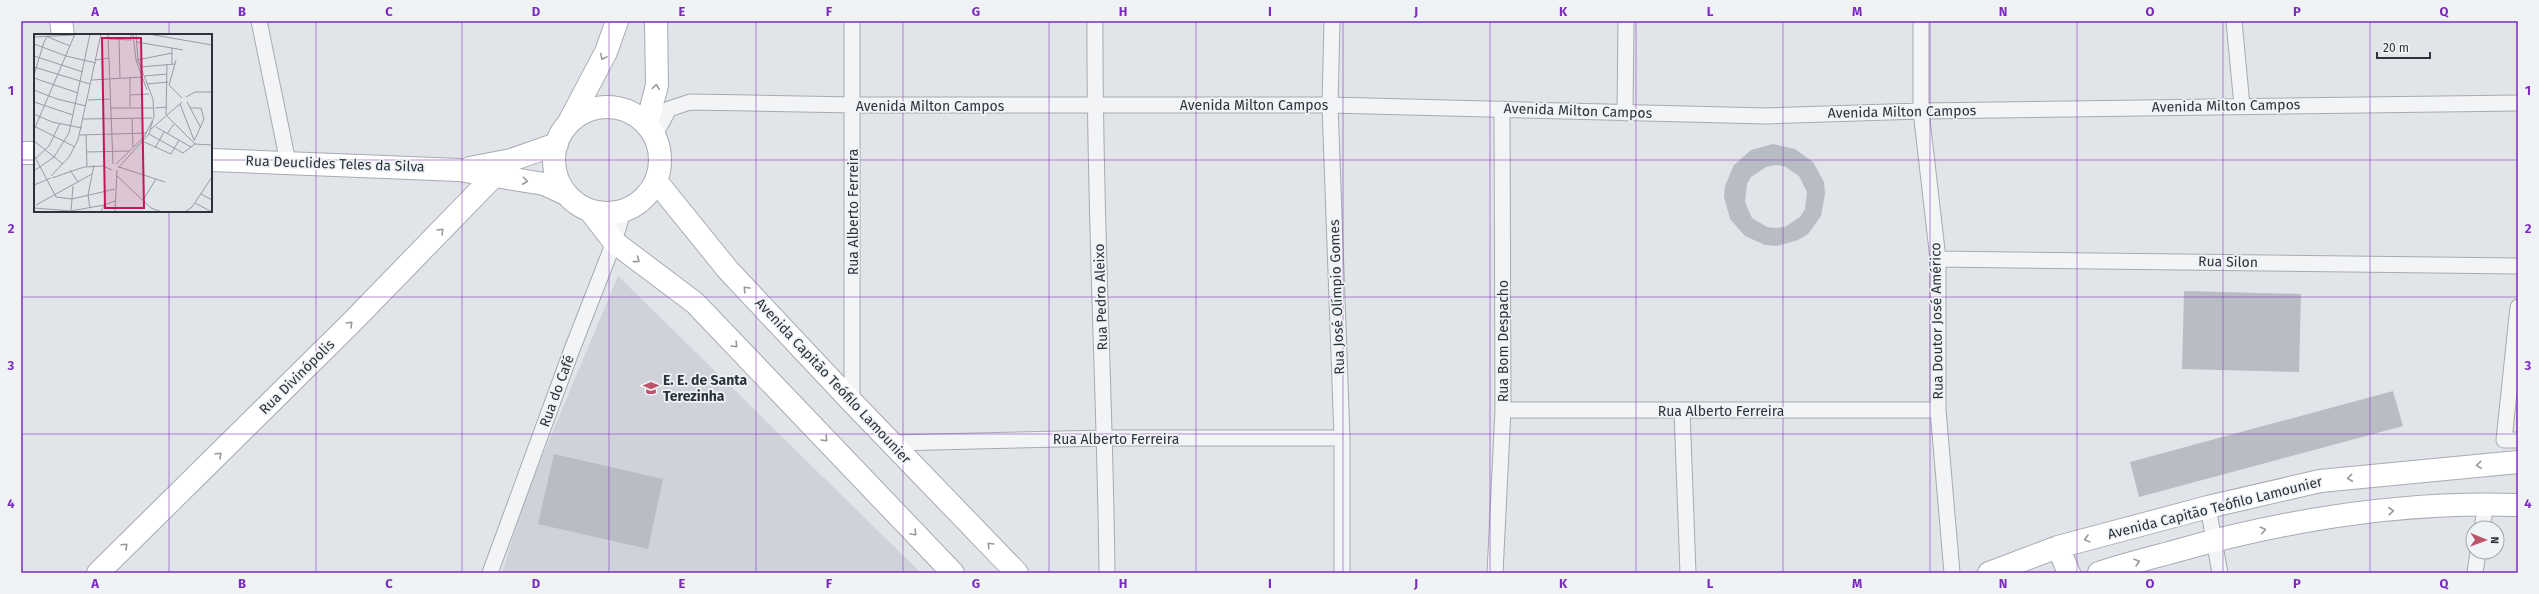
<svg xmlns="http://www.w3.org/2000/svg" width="2539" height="594" viewBox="0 0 2539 594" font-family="'Fira Sans',sans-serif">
<rect width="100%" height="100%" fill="#e1e4e8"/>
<path fill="#cfd3d9" d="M618,276L921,573H502L524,500Z"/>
<path fill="#b8bdc4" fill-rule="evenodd" d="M1773,144L1795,149L1813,162L1824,182L1825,194L1821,216L1808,234L1798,240L1777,246L1765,245L1745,236L1730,219L1724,197L1725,186L1734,165L1751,150ZM1775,165L1784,166L1799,176L1807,192L1805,209L1800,217L1785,227L1776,228L1767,227L1752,218L1745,202L1747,184L1751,177L1766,167Z
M2184,291L2301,294L2299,372L2182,369Z
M2393,391L2403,426L2139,497L2130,462Z
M554,454L663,479L648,549L538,524Z"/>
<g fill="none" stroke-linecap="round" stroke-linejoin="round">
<defs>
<path id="street" d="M259,21L288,162
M1095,21C1094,205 1105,389 1107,573
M1332,21L1330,105L1342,438V573
M1921,21V111L1938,259V410L1952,573
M2234,21L2242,106
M1625,113L1626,21
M655,135L669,109L690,102L853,105H1330L1766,116L1921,111L2518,103
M1938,259L2518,266
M2518,307L2504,440H2518
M852,402V21
M1503,410H1938
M1682,411L1688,573
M891,443L1106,438H1342
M2208,507L2220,573
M2482,528L2486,504
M490,573L571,352L614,242L624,209
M1495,573L1503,410L1502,109
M2475,573L2478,552"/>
<path id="secondary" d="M61,21L63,35
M554 160a53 53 0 1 1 106 0a53 53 0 1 1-106 0Z
M568,124L606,52L617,21
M647,124L657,85L656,21
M21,153H35
M211,160L459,170L544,184L566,194
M470,168L511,160L557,144
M656,181L728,270L852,402L1017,573
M591,212L614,242L695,303L953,573
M2058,547L2069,573
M98,573L351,323L493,177
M1989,573L2058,547L2208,507L2320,481L2518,462
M2099,573C2122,565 2146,559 2169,553C2280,521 2402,501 2518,505"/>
</defs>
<use href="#street" stroke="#a7abb1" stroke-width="17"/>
<use href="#secondary" stroke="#a7abb1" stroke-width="24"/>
<use href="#street" stroke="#f3f4f6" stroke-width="15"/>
<use href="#secondary" stroke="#fff" stroke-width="22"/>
</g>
<defs><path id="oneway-chevron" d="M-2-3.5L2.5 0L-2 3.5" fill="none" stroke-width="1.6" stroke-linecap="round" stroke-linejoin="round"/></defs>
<g stroke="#95999e">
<use href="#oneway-chevron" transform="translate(603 57) rotate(118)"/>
<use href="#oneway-chevron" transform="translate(656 87) rotate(-83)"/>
<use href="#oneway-chevron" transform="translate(525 181) rotate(7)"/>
<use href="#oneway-chevron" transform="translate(441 231) rotate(-46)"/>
<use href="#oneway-chevron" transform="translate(637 260) rotate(37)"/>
<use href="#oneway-chevron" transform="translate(746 289) rotate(-133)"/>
<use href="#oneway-chevron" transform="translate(350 324) rotate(-45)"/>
<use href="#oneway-chevron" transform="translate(735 345) rotate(46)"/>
<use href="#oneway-chevron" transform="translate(825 439) rotate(46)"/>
<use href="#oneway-chevron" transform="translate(219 455) rotate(-45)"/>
<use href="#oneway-chevron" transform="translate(2479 465) rotate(175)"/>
<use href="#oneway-chevron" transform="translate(2350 478) rotate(174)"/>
<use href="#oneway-chevron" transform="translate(2391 511) rotate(-4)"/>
<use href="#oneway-chevron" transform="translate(2263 530) rotate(-12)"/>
<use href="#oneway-chevron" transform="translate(914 533) rotate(46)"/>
<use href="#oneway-chevron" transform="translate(2087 539) rotate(165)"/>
<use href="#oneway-chevron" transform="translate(990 545) rotate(-134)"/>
<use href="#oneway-chevron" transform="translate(125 546) rotate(-43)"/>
<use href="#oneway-chevron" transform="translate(2137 562) rotate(-16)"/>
</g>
<path fill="none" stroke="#7b2cbf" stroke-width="1" stroke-opacity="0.55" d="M169,21V35M316,21V573M462,21V573M609,21V573M756,21V573M903,21V573M1049,21V573M1196,21V573M1343,21V573M1490,21V573M1636,21V573M1783,21V573M1930,21V573M2077,21V573M2223,21V573M2370,21V573M21,160H35M211,160H2518M169,211V573M21,297H2518M21,434H2518"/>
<defs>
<symbol id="school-bare" viewBox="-9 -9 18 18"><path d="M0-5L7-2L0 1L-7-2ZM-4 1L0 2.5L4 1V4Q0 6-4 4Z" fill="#be546b" stroke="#f0f3f5" stroke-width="2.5" paint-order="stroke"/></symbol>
</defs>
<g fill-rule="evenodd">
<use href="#school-bare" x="640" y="377" width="22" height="22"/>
</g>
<g text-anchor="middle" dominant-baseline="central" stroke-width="3.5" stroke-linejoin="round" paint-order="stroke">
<g font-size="14" fill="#2b333d" stroke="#f0f3f5">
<text x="1254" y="105">Avenida Milton Campos</text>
<text x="930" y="106">Avenida Milton Campos</text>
<text transform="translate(2226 106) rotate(-1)">Avenida Milton Campos</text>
<text transform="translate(1578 111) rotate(2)">Avenida Milton Campos</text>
<text transform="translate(1902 112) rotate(-1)">Avenida Milton Campos</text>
<text transform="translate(335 164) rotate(2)">Rua Deuclides Teles da Silva</text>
<text transform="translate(853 212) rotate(-90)">Rua Alberto Ferreira</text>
<text transform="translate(2228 262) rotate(1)">Rua Silon</text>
<text transform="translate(1101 297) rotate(-92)">Rua Pedro Aleixo</text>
<text transform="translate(1337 297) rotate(-92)">Rua José Olímpio Gomes</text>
<text transform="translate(1937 321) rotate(-91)">Rua Doutor José Américo</text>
<text transform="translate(1503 341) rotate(-90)">Rua Bom Despacho</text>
<text transform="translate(297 377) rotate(-45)">Rua Divinópolis</text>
<text transform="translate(833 381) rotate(47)">Avenida Capitão Teófilo Lamounier</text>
<text transform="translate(557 391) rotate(-70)">Rua do Café</text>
<text x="1721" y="411">Rua Alberto Ferreira</text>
<text x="1116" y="439">Rua Alberto Ferreira</text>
<text transform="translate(2215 508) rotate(-14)">Avenida Capitão Teófilo Lamounier</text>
</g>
<g font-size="14" font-weight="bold" fill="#2b333d" stroke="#f0f3f5" text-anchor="start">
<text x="663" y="380">E. E. de Santa<tspan x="663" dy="16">Terezinha</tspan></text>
</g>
</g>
<g transform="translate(34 34)">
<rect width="178" height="178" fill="#e1e4e8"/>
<path fill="none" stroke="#989da4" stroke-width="1" d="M74,0L79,130M99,0L102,26L113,56M114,0L178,11M0,3L41,1M14,3L36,12M75,5L97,6V0M85,5L86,44M103,8L149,16M0,10L32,22L62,29M0,22L49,38M62,26L75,24M103,26L138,19M142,26L135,51L148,64M133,30L132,81L161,110M138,30V14M0,33L56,50M106,33L141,30M0,41L10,8L15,0M111,42L133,40M0,44L44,59M96,44V73M58,46L108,43M113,50L134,48M0,56L23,65L52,72M96,61L115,60M152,63L161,58H178M54,66L76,65M0,68L39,81M153,68L167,94M146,70L160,106M76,74H119M121,74L133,73M156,74H167L170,85L160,107M0,80L18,88L48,94M98,84L99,113M49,85L118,84M0,92L41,113M122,93L157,113M0,96L41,0M116,96L148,68M115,100L149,119L161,110M133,100L140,90M46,101L113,99M52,101L53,132M0,107L29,130M110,108L137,120L145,106M161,110L178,111M121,114L130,98M52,118L95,117M0,121L22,163L38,165L81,155M2,124L15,112L26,89M82,130L110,103L118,87M85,133L131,148M84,134L115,100L120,82L119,65L104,26L102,0M36,136L44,148M0,137L20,123L35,99L56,0M82,141L117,174L128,178M17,142L35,123L44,106L67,0M18,144L50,133L69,132L78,136M0,151L17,144M167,160L178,166M109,166L122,145M161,169L178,178M2,171L58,140M0,174L37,177L70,171M56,174L54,161L60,131M37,177L39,152M67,178L70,171L81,167M81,178L83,136M151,178L158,173L178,143"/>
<path fill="#c2185b" fill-opacity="0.15" stroke="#c2185b" stroke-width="2" d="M68,4H107L110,174H71Z"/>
<rect width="178" height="178" fill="none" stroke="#2b333d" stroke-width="2"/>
</g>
<rect width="2539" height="594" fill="none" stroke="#f0f3f5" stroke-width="44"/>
<g transform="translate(2485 540) rotate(91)"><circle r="19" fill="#f0f3f5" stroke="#a1a6ab"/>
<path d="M0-3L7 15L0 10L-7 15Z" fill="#be546b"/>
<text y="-6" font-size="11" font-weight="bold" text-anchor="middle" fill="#2b333d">N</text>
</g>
<path d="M2377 52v6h53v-6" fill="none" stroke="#2b333d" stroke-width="2"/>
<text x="2383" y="52" font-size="12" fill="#2b333d" stroke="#f0f3f5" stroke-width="3" paint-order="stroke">20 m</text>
<rect x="22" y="22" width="2495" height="550" fill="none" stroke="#7b2cbf" stroke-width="1.5"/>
<g font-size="13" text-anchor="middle" font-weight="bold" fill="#7b2cbf">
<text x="95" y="16">A</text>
<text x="242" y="16">B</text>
<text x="389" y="16">C</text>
<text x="536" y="16">D</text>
<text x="682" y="16">E</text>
<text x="829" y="16">F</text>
<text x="976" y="16">G</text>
<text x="1123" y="16">H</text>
<text x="1270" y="16">I</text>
<text x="1416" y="16">J</text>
<text x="1563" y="16">K</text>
<text x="1710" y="16">L</text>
<text x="1857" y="16">M</text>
<text x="2003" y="16">N</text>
<text x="2150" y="16">O</text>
<text x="2297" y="16">P</text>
<text x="2444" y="16">Q</text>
<text x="11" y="95">1</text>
<text x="2528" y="95">1</text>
<text x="11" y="233">2</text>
<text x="2528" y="233">2</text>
<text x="11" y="370">3</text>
<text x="2528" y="370">3</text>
<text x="11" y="508">4</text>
<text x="2528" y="508">4</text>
<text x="95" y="588">A</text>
<text x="242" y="588">B</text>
<text x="389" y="588">C</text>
<text x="536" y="588">D</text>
<text x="682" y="588">E</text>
<text x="829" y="588">F</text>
<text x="976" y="588">G</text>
<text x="1123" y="588">H</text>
<text x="1270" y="588">I</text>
<text x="1416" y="588">J</text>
<text x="1563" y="588">K</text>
<text x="1710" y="588">L</text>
<text x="1857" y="588">M</text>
<text x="2003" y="588">N</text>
<text x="2150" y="588">O</text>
<text x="2297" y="588">P</text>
<text x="2444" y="588">Q</text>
</g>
</svg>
